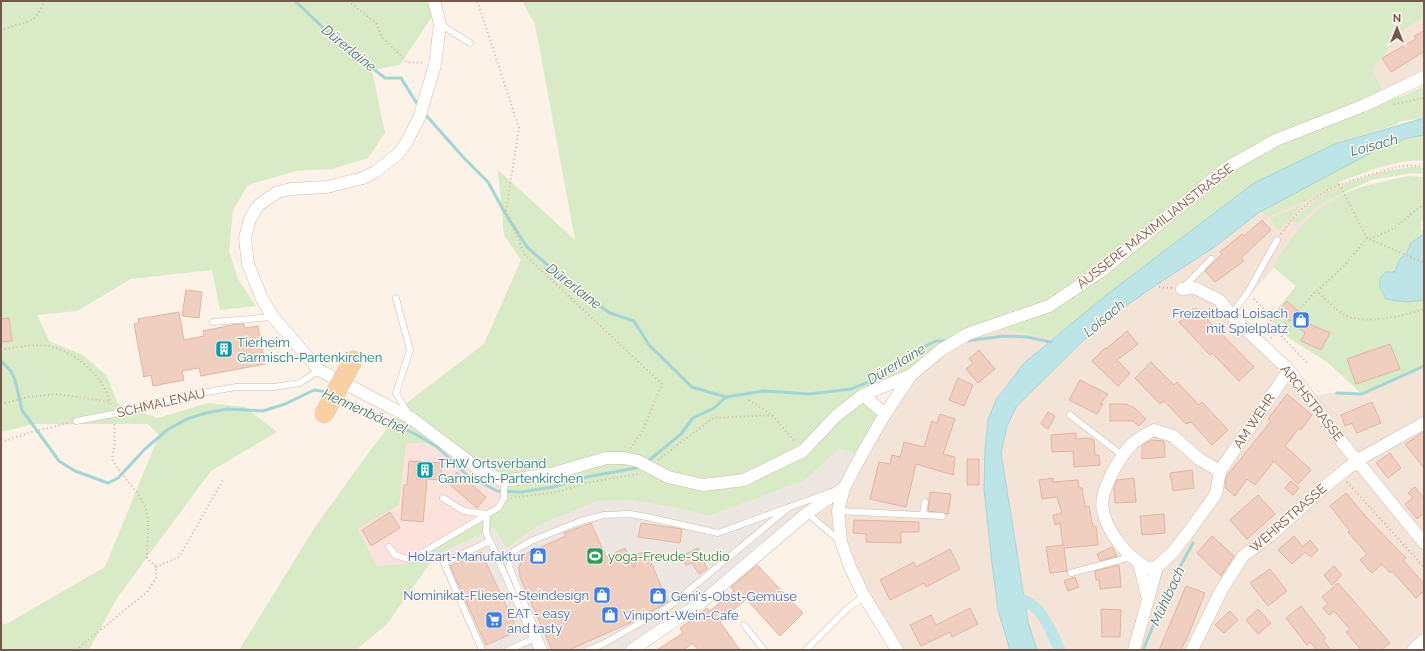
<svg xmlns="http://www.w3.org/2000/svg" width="1425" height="651" viewBox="0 0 1425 651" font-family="Raleway,sans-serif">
<rect width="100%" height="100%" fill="#fcf2e8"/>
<path fill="#f4e3d7" d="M1424,17V77L1385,95L1372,70L1403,30Z
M1334,172L1344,196L1278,263L1245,301L1235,318L1308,397L1337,392L1362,394L1424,366V650H1037L1028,622L1001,452L1007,426L1016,407L1100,324L1156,285L1216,246L1258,213Z
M986,327L1053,338L1024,363L996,400L988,420L984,491L998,610L1010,650H897L841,542L807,513L911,375Z"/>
<path fill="#fce2dc" d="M405,443H444L504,481L498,508L403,564L377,566L358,529L399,505Z"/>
<path fill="#ede6e1" d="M839,449L862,454L844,488L631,650H478L436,555L495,528L506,550L537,526L597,501L632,500L677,508L709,516L805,480Z
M1051,622L1058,640L1061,650H1045L1036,629Z"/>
<path fill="#d9eac6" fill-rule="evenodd" d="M1,1H442L400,65L372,70L385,133L368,158L332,169L296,171L248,185L233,210L229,251L238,279L256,306L220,310L212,270L131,279L77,311L37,315L49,341L83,355L107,376L118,404L158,418L208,403L245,407L277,432L211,471L117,598L89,650H1V624H6L105,567L159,435L148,424H34L1,432Z
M522,1H1424V17L1403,30L1372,70L1387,99L1403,96L1424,86V118L1398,122V124L1335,144L1255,183L1143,267L1053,338L986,327L911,375L863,395L885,414L862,454L839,449L805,480L709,516L677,508L632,500L597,501L537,526L506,549L495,528L436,555L387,624L356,650H239L315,527L375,444L409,401L484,344L521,260L504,235L498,170L575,240L535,24ZM406,443H445L504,481L498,508L403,564L377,566L358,529L399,505Z
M1424,135V161C1401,157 1361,174 1339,182V184L1302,203L1265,218L1263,210C1310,184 1372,144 1424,135Z
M1416,166L1424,168V174L1412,173L1371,180L1318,205L1298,224L1293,220C1303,212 1312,203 1322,196C1349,178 1384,171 1416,166Z
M1408,176L1424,177V218L1421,222V229L1424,234L1411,243L1406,254L1400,259L1395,272H1386L1380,287L1406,302L1424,300V366L1362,394L1327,362L1290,339L1273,323L1274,313L1296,286L1273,267C1290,237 1313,208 1346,193C1365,184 1388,181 1408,176Z
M1301,205L1299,209L1278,230L1270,219Z"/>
<path fill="#bde4e6" stroke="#a3d5d7" d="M1424,118V135L1408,138L1378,149L1258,213L1216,246L1156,285L1100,324L1016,407L1007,426L1001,453L1028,622L1037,650H1010L998,610L992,563L984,490L985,450L988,420L996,400L1024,363L1105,296L1254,183L1335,144Z
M1424,234V300L1406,302L1386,299L1380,287V278L1386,272H1395L1400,259L1406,254L1411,243Z"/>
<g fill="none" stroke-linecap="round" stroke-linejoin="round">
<path stroke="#a3d5d7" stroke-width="3" d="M295,1L335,39L385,78H401L419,107
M424,113L464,158L488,182L505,213L527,247L575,289L610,313L634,321L649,345L692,387L726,397L764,391L809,394L851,389L879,378L915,351L936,341H948
M966,341L1004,336L1027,337L1051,342
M1,361L11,371L15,380L22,410L59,461L75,471L108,483L118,478L145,449L167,430L187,419L206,413L227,409L263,411L285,404L314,390L328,392
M1337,393L1362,394L1424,366
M340,397L417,435L437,447L467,475L497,491L521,492L553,487L587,477L636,468L640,465
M647,462L681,434L693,418L714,408L726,397
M1143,650L1171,583L1193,543"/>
<path stroke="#bde4e6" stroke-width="11" d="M1019,599C1043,604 1050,631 1060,650"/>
</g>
<path fill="#f1cfc0" stroke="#e3b3a1" d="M1424,31V55L1423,52L1391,72L1382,58L1416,39L1414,36Z
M1262,220L1271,230L1241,258L1244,261L1215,282L1205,271L1222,254L1220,252L1242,234L1244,236Z
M186,290L202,292L199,318L182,316Z
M1287,301L1307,319L1305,322L1330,333L1321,350L1301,341L1305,333L1279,311Z
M1195,307L1254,367L1239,381L1212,353L1210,355L1179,322Z
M179,312L184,340L204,336L203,331L237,324H244L245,328L258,326L265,364L201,376L199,368L182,371L184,380L153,386L151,375L144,377L134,324L139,323L138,319Z
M9,318L12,341L1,342V319Z
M1127,331L1138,344L1117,360L1130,373L1118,386L1092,361L1105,348L1106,349Z
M1390,344L1400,369L1356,384L1347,359Z
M979,350L995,369L978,383L966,369L973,363L969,359Z
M1151,362L1174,385L1177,382L1199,405L1202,402L1228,430L1212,445L1191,422L1186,424L1164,401L1160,404L1135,378Z
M958,378L973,385L964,406L949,400Z
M1080,380L1108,394L1100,404H1103L1097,414L1069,400Z
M1287,394L1312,415L1301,430L1299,428L1285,446L1311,470L1298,484L1274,461L1255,485L1247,479L1235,496L1225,488L1226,477L1271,421L1268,419Z
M1372,402L1381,423L1357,433L1352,423L1345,426L1341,415Z
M1110,404H1126L1135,408L1146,419L1139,426L1133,421H1110Z
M1048,412L1055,416L1048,429L1041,424Z
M940,414L955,419L943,454L955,457L953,475L916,464L906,507L870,499L879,462L890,464L892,455L900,457L904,442L924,447L932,421L937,423Z
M1424,432V468L1405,444Z
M1076,433V439L1088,438L1094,440L1095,455H1099L1100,465L1074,467L1073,451L1052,452L1051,435Z
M1151,440L1164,441L1165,457L1142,459V446Z
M1390,453L1401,468L1388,478L1376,463Z
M967,459H979V485H967Z
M409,461L442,463L441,480L427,479L423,522L401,520L404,485H407Z
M1192,470L1194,488L1173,491L1170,473Z
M457,472L486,497L477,508L448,483Z
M1053,478V482L1078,480L1079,488H1082L1085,507L1089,506L1093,527L1096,526L1098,545L1064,548L1067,571L1050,573L1046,547L1063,545L1060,523L1055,525L1053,515L1062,513L1057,497L1042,499L1039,480Z
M1134,478L1136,502L1115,503L1114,488L1117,480Z
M1291,481L1299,488L1293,495L1285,488Z
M1415,487L1424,498V513L1417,519L1405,504L1413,498L1408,493Z
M930,492L951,494L948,514L928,511Z
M1346,493L1366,517L1406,558L1403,560L1424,584V591L1416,598L1392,571L1390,573L1382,564L1372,573L1360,560L1367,554L1348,532L1350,531L1330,506Z
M1258,495L1275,514L1247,539L1230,520Z
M390,512L400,528L371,546L362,530Z
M1164,514L1165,533L1142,535L1140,516Z
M854,520L919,522V532H901V543L866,542V534L853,533Z
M591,523L606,557L625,548L634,568L636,555L646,551L668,602L634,621L569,650H552L520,577L519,568L523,555L566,536L564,533Z
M641,523L682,529L680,543L638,537Z
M1212,536L1234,556L1221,576L1197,553Z
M1294,536L1303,547L1310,540L1318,550L1311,557L1305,552L1292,564L1278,550Z
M1112,547L1117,556L1100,561L1097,554Z
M698,548L707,569L699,574L692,563L686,565L682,556Z
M950,549L960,569L926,587L924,583L890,600L880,580L914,562L916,567Z
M481,552L518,631L486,645L450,566Z
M757,565L803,613L780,636L746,599L720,622L740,650H698L693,643L683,650H657L683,633L680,628L707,608L710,611L734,591L731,587Z
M1119,565L1121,587L1100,589L1099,580H1096L1095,571Z
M1334,566L1342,575L1332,585L1324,575Z
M1270,569L1287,591L1268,606L1250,583Z
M1075,577L1079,587L1068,591L1064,581Z
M1338,583L1390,643L1381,650H1361L1346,632L1350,629L1334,611L1329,615L1323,608L1328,604L1322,597Z
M1186,586L1205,593L1188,636L1181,650H1159Z
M1301,606L1326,638L1323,640L1331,650H1317L1310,642L1307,645L1286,618Z
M970,608L978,624L952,637L950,632L921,646L910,625L931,615L936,625Z
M1101,609L1121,610L1120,637H1102Z
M1258,609L1271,623L1258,634L1246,620Z
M1230,611L1238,620L1224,633L1215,625Z"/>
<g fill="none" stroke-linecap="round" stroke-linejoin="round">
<defs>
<path id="service" d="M440,24L470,43
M1183,288L1211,259
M396,298L410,350L396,393L409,415
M1232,314L1248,292L1277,240
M213,322L273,317
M1070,415L1123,456
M76,421L113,414L178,397L236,387H274L300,383L319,370
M443,498L464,511L487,514L486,532L538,650
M838,511L942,516
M807,513L841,542
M923,514L925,502
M389,547L395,555L410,560L498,508L504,498V481
M1071,573L1131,557
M744,625L764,650
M482,650L444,563L490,541
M508,650L533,639
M544,650L509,567L514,551L531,541L581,521L604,515L630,514L647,517L718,533L831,492
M588,650L603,644L670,606L787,509
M806,650L847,609L864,596"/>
<path id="minor" d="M434,1L440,24L435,65L419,118L406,143L398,154L375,172L363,178L327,187L291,189L278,192L267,199L258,206L250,219L245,238L248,264L262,299L273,317L319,370L411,418L480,470L504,481L551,474L606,458H624L638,461L668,477L703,485L744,480L803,451L836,416L863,395L911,375
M1182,289L1195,288L1219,300L1236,320L1289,370L1341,441L1424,543
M863,395L885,414
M1220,471L1216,494L1190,530L1173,552L1157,567L1147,568C1128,557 1108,534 1103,511C1098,492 1120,456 1133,443C1139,438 1146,434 1154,430L1173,436L1199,459L1220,471L1289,370
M1139,563L1148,599
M632,650L702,602L807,513L844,488
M897,650L864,596L850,567L841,542L838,511L844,488L862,454L885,414L911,375L941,350L968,334L1049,306L1100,272L1228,167L1276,140L1365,105L1424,77
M1134,650L1157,567
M1192,650L1222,589L1243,556L1272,534L1329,483L1358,460L1424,423
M1413,650L1424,640"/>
</defs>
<use href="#service" stroke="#d0bbb0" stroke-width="7"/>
<use href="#minor" stroke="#d0bbb0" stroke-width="13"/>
<path stroke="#d6b2a3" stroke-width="2" stroke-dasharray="1 3" stroke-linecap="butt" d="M348,1L376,23L382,37L407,62L424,63
M473,1L478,3L519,128L506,211L525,255L662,384L642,432L630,449
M1,32C12,23 25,26 34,18C39,15 42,6 44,1
M1394,104L1424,98
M1339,184L1367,238L1424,263
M1281,234C1306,197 1332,185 1373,174C1394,168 1402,164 1424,166
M1367,238L1344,266L1317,291C1325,298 1335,310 1345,315C1364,325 1405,316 1424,309
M1370,239L1391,230L1424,204
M1159,287L1172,288
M1254,299L1271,316V325L1307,363
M1298,311L1316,291
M1271,338L1289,320
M1,350C18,347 39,342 56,348C82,357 105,379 111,406
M749,400L772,415L795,442
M1,404L28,397L57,394L110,402
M1,442L32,432L69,423
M658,460L713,418L772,415
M1347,482L1424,567
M511,498L557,492L586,483L638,474
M156,567L179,557L223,480
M76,650L147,592L156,578V567L147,558C147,541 151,517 143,502C134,487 121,475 112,459L115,443L114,422"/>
<use href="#service" stroke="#fff" stroke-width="6"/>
<use href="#minor" stroke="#fff" stroke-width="12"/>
<defs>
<path id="primary-bridge" d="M324,414L353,360"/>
</defs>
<use href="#primary-bridge" stroke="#d9d0cd" stroke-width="20" stroke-linecap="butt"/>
<use href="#primary-bridge" stroke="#f9d0a3" stroke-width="19"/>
</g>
<defs>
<symbol id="shop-square" viewBox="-11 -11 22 22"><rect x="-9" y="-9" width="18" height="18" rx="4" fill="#3f7fe0" stroke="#fff7ef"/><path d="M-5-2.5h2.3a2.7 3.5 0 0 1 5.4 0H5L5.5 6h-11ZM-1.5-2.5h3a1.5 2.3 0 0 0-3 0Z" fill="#fff"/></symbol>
<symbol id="building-square" viewBox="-11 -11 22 22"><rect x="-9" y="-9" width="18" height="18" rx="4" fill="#0f9aa8" stroke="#fff7ef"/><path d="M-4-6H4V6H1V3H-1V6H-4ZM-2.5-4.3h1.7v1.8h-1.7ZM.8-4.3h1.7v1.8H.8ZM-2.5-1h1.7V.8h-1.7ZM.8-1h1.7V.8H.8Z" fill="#fff"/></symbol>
<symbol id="stadium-square" viewBox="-11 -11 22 22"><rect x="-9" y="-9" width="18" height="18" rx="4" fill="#2e9e5b" stroke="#fff7ef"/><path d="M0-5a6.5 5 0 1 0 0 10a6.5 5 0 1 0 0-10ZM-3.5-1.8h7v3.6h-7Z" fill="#fff"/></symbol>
<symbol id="supermarket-square" viewBox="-11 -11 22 22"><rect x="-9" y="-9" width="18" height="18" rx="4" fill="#3f7fe0" stroke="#fff7ef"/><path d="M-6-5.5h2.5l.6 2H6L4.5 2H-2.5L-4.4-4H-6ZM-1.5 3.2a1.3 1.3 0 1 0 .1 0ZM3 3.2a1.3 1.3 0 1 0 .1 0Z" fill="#fff"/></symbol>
</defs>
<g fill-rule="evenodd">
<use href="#shop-square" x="1291" y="310" width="20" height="20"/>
<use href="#building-square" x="214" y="339" width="20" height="20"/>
<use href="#building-square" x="415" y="460" width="20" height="20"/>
<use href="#shop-square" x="528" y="546" width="20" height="20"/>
<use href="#stadium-square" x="585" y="546" width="20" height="20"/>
<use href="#shop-square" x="592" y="585" width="20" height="20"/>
<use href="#shop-square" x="648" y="586" width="20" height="20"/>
<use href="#shop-square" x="600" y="605" width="20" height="20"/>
<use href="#supermarket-square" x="484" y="610" width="20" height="20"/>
</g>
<g text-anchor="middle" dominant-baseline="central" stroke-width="3" stroke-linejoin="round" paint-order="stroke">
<g font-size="13" fill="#76574c" stroke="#fff7ef">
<text transform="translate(1155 226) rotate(-38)">ÄUSSERE MAXIMILIANSTRASSE</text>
<text transform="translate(161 403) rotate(-13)">SCHMALENAU</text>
<text transform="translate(1312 403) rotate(52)">ARCHSTRASSE</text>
<text transform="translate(1254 421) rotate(-56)">AM WEHR</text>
<text transform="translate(1288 518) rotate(-41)">WEHRSTRASSE</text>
</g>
<g font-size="13" fill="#366cbe" stroke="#fff7ef" text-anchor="end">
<text x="1288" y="313">Freizeitbad Loisach<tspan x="1288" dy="15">mit Spielplatz</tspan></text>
<text x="525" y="556">Holzart-Manufaktur</text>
<text x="589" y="595">Nominikat-Fliesen-Steindesign</text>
<text x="671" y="596" text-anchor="start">Geni's-Obst-Gemüse</text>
<text x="507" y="613" text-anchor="start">EAT - easy<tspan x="507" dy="15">and tasty</tspan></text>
<text x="623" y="615" text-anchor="start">Viniport-Wein-Cafe</text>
</g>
<g font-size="13" fill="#0d838f" stroke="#fff7ef" text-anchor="start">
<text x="237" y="342">Tierheim<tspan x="237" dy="15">Garmisch-Partenkirchen</tspan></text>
<text x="438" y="463">THW Ortsverband<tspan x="438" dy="15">Garmisch-Partenkirchen</tspan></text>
</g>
<g font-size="13" fill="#27864d" stroke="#fff7ef" text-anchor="start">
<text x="608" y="556">yoga-Freude-Studio</text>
</g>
<g font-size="14" font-style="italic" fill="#40777b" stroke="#fff7ef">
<text transform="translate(349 48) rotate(39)">Dürerlaine</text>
<text transform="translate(1374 145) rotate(-15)">Loisach</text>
<text transform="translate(574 286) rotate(38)">Dürerlaine</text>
<text transform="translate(1104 318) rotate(-40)">Loisach</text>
<text transform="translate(896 364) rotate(-31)">Dürerlaine</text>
<text transform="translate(365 411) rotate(24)">Hennenbächel</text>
<text transform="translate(1167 596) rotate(-65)">Mühlbach</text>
</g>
</g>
<rect width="1425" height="651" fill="none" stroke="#76574c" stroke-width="4"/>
<g transform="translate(1397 28)" stroke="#fff7ef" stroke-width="3" paint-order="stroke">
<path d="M0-3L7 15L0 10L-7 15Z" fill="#76574c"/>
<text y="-6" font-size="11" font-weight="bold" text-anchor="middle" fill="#76574c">N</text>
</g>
</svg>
